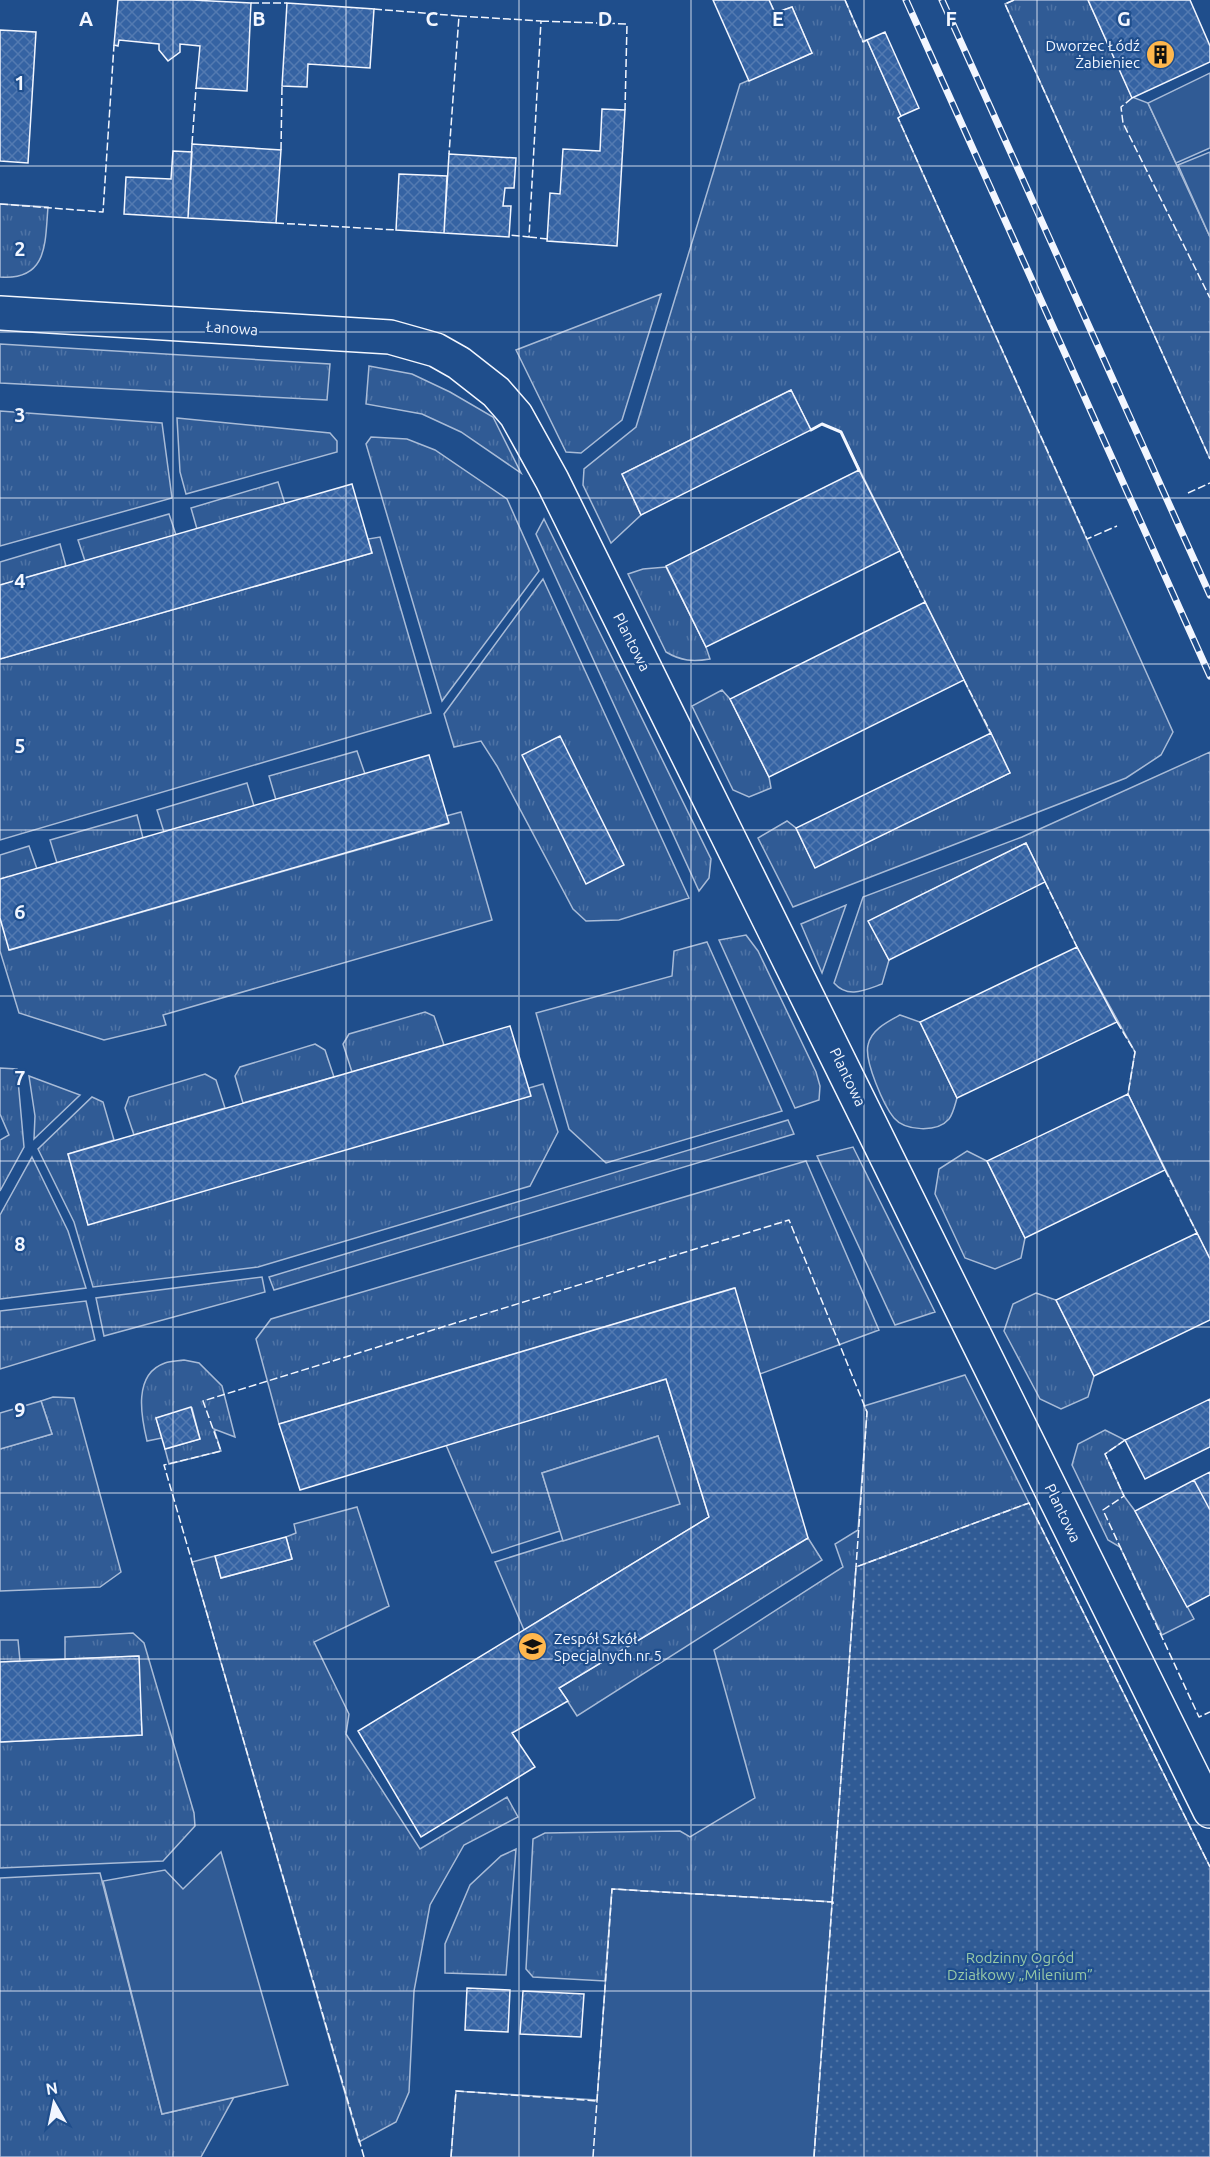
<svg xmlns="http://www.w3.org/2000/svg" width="1210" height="2157" viewBox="0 0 1210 2157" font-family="Ubuntu,sans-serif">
<defs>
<pattern id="grass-tufts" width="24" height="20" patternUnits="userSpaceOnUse" patternTransform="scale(1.5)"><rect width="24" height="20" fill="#305b95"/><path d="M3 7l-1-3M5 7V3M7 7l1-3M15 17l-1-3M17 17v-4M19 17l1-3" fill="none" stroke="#4e73a5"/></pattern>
<pattern id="garden-dots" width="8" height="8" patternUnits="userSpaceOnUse" patternTransform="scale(1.5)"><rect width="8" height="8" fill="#305b95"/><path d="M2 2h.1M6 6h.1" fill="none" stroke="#4e73a5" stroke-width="1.8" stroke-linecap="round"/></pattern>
<pattern id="building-cross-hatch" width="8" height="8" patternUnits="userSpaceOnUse" patternTransform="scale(1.5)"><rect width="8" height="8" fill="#3563a3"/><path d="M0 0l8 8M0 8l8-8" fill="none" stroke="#537ab1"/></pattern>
</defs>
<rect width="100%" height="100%" fill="#1f4e8c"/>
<path fill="url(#grass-tufts)" stroke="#a8bbd7" stroke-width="1.5" d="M769,0H845L863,41L867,40L901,116L898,118L1173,732L1161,755L1126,778L793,907L758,838L787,821L796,828L815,867L1010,773L841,432L822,424L811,430L791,390L622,474L641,515L611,543L583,485L584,469L636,427L740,84L812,53L792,7L775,13Z
M1014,0H1088L1132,97L1148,103L1210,237V459L1005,4Z
M0,204L48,207C45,243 48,281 0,277Z
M661,294L622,420L581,453L566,452L516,350Z
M0,344L330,364L327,400L0,383Z
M369,366L412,374L450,392L493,417L521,473L461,432L422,414L366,404Z
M0,411L162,423L172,498L0,546Z
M177,418L330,433L337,441V452L186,494L180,472Z
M371,437L407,439L435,450L507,499L539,571L442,701L366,444Z
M278,482L285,504L197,529L191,508Z
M169,514L176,535L85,561L78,540Z
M544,519L711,859L709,878L699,891L536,534Z
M380,537L431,713L0,840V659L372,553L368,539Z
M60,544L66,566L0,585V562Z
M666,567L706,647L710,659C693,662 681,661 666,652L628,574L643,569Z
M543,579L689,898L619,920L586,921L573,909L497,766L481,741L454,747L444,714Z
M722,690L730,699L769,777L771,788L749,797L733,790L692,706Z
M357,751L365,774L276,800L269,776Z
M1210,752V1259L1128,1094L1135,1052L1077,947L1026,843L869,921L889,960L882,984C865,990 848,999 834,983L863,897L1022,837Z
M247,783L254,806L164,832L157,810Z
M461,812L492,920L163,1015L166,1025L104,1040L19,1013L0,951V918L10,950L448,824L446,816Z
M137,815L143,838L57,863L50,840Z
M29,846L37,869L0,879V855Z
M846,905L822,973L801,924Z
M746,935L758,951L816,1072L820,1086L819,1100L795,1108L719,940Z
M707,942L782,1111L606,1163L569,1129L536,1013L672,976L674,951Z
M425,1012L434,1016L444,1045L352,1072L343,1044L349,1034Z
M900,1015L920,1022L957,1098C955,1105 953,1114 949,1119C937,1133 905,1131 894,1118C884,1106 864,1061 868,1045C871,1030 887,1022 900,1015Z
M315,1044L325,1050L334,1077L243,1103L235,1076L240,1067Z
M0,1068L17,1069L24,1147L0,1191V1140L9,1135L0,1114Z
M205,1074L216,1080L225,1108L134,1135L125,1108L129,1097Z
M29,1076L80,1095L34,1139L35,1116Z
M543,1084L558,1132L530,1186L258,1267L93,1287L74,1222L38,1149L92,1097L103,1102L114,1140L68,1154L88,1224L530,1096L529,1088Z
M788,1120L794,1134L274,1290L269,1277Z
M853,1147L935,1312L895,1325L817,1156Z
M967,1151L987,1161L1025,1238L1021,1258L995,1269L965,1258L935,1194L939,1169Z
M32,1157L68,1231L86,1288L0,1299V1215Z
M806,1161L879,1330L760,1374L734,1288L279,1424L256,1339L271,1319Z
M262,1277L265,1292L104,1336L96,1298Z
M1036,1293L1056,1300L1094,1376L1088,1397L1061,1409L1040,1399L1004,1331L1013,1304Z
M86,1301L95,1340L0,1369V1311Z
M184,1360L199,1363L222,1386L235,1437L214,1429L221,1451L169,1464L165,1449L200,1439L192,1408L156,1418L162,1438L147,1441C141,1416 133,1374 165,1363C171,1361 178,1361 184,1360Z
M965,1375L1029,1503L856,1567L833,1902L612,1889L605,1981L533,1977L526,1969L533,1839L545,1833L680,1831L690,1837L755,1798L714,1650L843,1567L835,1544L858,1530L867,1412L864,1406Z
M666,1379L709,1517L524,1630L495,1562L679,1504L658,1436L542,1473L560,1531L492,1553L446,1445Z
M53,1397L74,1398L121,1572L100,1587L0,1591V1449L52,1434L41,1401Z
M1105,1430L1125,1440L1105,1454L1124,1496L1135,1511L1194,1619L1162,1635L1120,1547L1108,1540L1072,1465L1078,1444Z
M357,1507L389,1606L314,1642L349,1714L346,1734L420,1849L507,1797L518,1817L464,1845L430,1905L414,1991L409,2092L396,2122L359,2142L192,1562L215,1556L221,1578L292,1559L286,1537L296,1533L294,1524Z
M808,1538L822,1560L577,1716L559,1688Z
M133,1633L144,1643L194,1813L195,1826L163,1861L0,1868V1742L142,1735L138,1656L65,1659V1637Z
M0,1640H18L20,1661L0,1662Z
M516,1849L506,1975L445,1973V1944L470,1885L501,1856Z
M100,1873L162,2114L234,2097L201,2157H0V1878Z"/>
<path fill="#305b95" stroke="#a8bbd7" stroke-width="1.5" d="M1210,73V148L1176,163L1148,103Z
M1210,152V237L1178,165Z
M41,1401L52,1434L0,1449V1413Z
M658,1436L680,1504L563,1541L542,1473Z
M221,1852L288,2085L162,2114L103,1881L165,1870L183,1889Z
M612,1889L833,1902L814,2157H451L456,2091L597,2100Z"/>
<path fill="url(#garden-dots)" stroke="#a8bbd7" stroke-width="1.5" d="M1029,1503L1210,1867V2157H814L856,1567Z"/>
<path fill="url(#building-cross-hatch)" stroke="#f2f6ff" stroke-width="1.5" d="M118,0H192L251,3L247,91L196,88L200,46L180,44V52L168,61L159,50V44L119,40L118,46L114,45Z
M713,0H769L775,13L792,7L812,53L749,81Z
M1088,0H1190L1210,46V62L1132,98Z
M287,3L374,9L370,68L308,64L307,87L282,86Z
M0,30L36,32L28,163L0,161Z
M885,32L919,108L901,116L867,40Z
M602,109L625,110L617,246L547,241L550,193L560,194L563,149L600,151Z
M192,144L281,150L276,223L188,218Z
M173,151L192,152L188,218L124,214L126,177L171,179Z
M449,154L516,158L514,188H505L503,206H511L509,237L444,233Z
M399,174L447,176L444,233L396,230Z
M791,390L811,430L641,515L622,474Z
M859,470L900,551L706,647L666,566Z
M352,484L372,553L0,659V585Z
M925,602L964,680L769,777L730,699Z
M991,733L1010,773L815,868L796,828Z
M560,736L624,865L586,884L522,755Z
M429,755L449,823L9,950L0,918V879Z
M1026,843L1045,882L889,960L868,921Z
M1077,947L1117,1022L957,1098L920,1022Z
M510,1026L531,1096L88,1225L68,1154Z
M1128,1094L1165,1170L1025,1238L987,1161Z
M1197,1233L1210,1259V1320L1094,1376L1056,1300Z
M735,1288L808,1538L559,1688L568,1701L512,1733L535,1767L421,1837L358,1731L709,1517L666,1379L300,1490L279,1424Z
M1210,1399V1447L1145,1479L1125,1440Z
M191,1407L200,1439L165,1449L156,1418Z
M1210,1472V1510L1194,1480Z
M1194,1480L1210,1510V1595L1187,1607L1135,1511Z
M286,1537L292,1559L221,1578L215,1556Z
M139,1656L142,1735L0,1742V1662Z
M467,1988L510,1990L508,2032L465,2030Z
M523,1991L584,1994L581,2037L520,2034Z"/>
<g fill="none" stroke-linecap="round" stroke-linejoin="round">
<defs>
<path id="minor" d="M0,313L390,337L436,350L459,363L496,392L516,415L552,480L661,701L1210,1811"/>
</defs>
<use href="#minor" stroke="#f2f6ff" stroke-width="36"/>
<use href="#minor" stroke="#1f4e8c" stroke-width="33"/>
<defs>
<path id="rail" d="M906,0L1210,676
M942,0L1210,595"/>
</defs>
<use href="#rail" stroke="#f2f6ff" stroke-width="7"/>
<use href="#rail" stroke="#1f4e8c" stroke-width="4.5" stroke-dasharray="14" stroke-linecap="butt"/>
<path stroke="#f2f6ff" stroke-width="1.5" stroke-dasharray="8 3" stroke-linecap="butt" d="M845,0L863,42L867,40
M1014,0L1005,4L1210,459
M251,3H287
M374,9L459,16L449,154
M459,16L541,21L529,237L509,235
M541,21L627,24L625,110
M1132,98L1121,107L1123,123L1210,298
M901,116L898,118L1087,539L1117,526
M192,144L196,88
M281,150L282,86
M0,204L103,212L114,45
M276,223L396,230
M529,237L548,239
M1188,493L1210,483
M900,551L925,602
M964,680L991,733
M1045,882L1077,947
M1117,1022L1135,1052L1128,1094
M1165,1170L1197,1233
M1125,1440L1105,1454L1124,1496L1103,1510L1199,1717L1210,1712
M364,2157L164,1465L221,1451L203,1401L789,1220L867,1412L856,1567
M451,2157L456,2091L597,2101V2103
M593,2157L612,1889L833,1902V1904
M814,2157L856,1567L1029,1503L1210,1867"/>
<path stroke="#f2f6ff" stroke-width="3" d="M811,430L822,424L841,432L859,470"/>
</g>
<path fill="none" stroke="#f2f6ff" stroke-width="1.5" stroke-opacity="0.55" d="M173,0V2157M346,0V2157M519,0V2157M691,0V2157M864,0V2157M1037,0V2157M0,166H1210M0,332H1210M0,498H1210M0,664H1210M0,830H1210M0,996H1210M0,1161H1210M0,1327H1210M0,1493H1210M0,1659H1210M0,1825H1210M0,1991H1210"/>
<defs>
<symbol id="building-disc" viewBox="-11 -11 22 22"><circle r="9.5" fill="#ffb74d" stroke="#1f4e8c"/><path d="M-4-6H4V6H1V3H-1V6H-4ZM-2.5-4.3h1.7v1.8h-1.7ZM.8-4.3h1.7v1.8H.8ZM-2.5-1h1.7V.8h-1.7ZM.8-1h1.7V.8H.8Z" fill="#111"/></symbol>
<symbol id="school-disc" viewBox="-11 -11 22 22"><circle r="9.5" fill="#ffb74d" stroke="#1f4e8c"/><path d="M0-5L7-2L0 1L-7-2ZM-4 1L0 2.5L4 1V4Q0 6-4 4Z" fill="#111"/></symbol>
</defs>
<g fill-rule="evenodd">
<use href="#building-disc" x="1144" y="38" width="33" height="33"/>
<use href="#school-disc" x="516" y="1630" width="33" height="33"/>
</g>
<g text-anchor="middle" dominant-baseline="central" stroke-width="4.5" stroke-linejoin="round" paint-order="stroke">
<g font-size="15" fill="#f2f6ff" stroke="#1f4e8c" text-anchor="end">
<text x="1140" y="45">Dworzec Łódź<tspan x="1140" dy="17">Żabieniec</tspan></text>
<text x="554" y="1638" text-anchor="start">Zespół Szkół<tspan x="554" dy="17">Specjalnych nr 5</tspan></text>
</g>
<g font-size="15" fill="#f2f6ff" stroke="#1f4e8c">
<text transform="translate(232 328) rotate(4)">Łanowa</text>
<text transform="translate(632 642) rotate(63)">Plantowa</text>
<text transform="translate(848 1077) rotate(64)">Plantowa</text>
<text transform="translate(1063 1513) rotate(64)">Plantowa</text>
</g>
<g font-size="15" fill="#97c8a6" stroke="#1f4e8c">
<text x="1020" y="1957">Rodzinny Ogród<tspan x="1020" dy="17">Działkowy „Milenium”</tspan></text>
</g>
</g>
<g font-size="20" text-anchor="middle" font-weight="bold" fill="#f2f6ff" stroke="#1f4e8c" stroke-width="4.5" stroke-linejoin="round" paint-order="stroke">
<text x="86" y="26">A</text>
<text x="259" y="26">B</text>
<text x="432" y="26">C</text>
<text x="605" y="26">D</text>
<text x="778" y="26">E</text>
<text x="951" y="26">F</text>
<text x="1124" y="26">G</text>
<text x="20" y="90">1</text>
<text x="20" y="256">2</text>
<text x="20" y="422">3</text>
<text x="20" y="588">4</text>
<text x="20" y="753">5</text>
<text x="20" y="919">6</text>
<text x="20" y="1085">7</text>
<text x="20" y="1251">8</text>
<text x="20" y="1417">9</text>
</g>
<g transform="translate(54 2103) rotate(351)" stroke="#1f4e8c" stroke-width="4.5" paint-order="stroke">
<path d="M0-4.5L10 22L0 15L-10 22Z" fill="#f2f6ff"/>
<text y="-9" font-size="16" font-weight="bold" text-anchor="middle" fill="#f2f6ff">N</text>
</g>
</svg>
